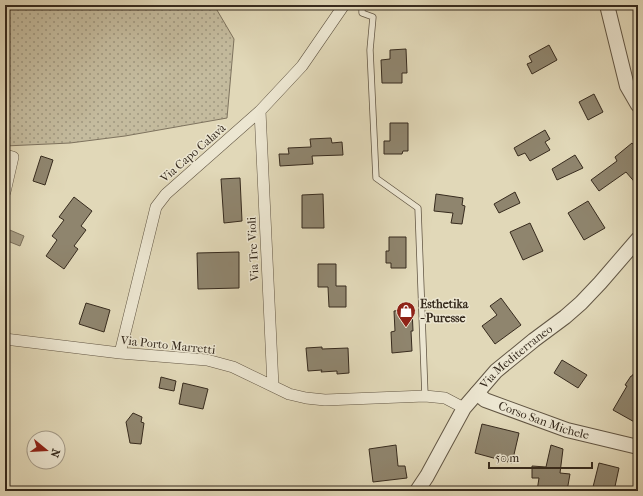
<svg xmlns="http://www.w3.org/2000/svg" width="643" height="496" viewBox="0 0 643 496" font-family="'IM FELL French Canon',serif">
<defs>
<pattern id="grass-dots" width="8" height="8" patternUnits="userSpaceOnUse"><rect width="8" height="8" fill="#c4bb9e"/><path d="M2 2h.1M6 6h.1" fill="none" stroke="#a09880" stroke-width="1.8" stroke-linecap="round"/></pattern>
</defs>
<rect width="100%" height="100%" fill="#e1d8b8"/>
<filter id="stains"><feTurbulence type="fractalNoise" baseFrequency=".005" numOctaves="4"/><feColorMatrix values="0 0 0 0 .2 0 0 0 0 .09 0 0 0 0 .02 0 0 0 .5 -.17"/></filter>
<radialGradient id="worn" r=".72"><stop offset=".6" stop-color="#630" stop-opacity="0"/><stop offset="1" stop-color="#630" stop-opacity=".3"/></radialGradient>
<path fill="url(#grass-dots)" stroke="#7e735e" d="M5,5H214L234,39L227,118L125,136L70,143L5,146Z"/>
<path fill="#a79d84" stroke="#7a6f5b" d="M5,228L24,236L20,246L5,240Z"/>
<path fill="#8f856e" stroke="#372b1e" d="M549,45L557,60L532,74L527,64L532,62L529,56Z
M406,49L407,73H402V83H382L381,60L390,59V50Z
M594,94L603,112L588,120L579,102Z
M390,123H408V151H403L402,154H384V141H390Z
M545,130L550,139L545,142L550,150L530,161L525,153L518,156L514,148Z
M331,138L332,143L342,142L343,155L312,156L313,164L280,166L279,154H289L288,148L311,147L310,139Z
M632,143L638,150V186L626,172L599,191L591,180L617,161L615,157Z
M575,155L583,168L557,180L552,169Z
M41,156L53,160L45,185L33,181Z
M240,178L242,221L224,223L221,179Z
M515,192L520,203L499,213L494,204Z
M323,194L324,228H302V195Z
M436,194L463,198L462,205L465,206L462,224L451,223L453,213L434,211Z
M74,197L92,211L81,226L86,230L74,246L78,249L64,269L46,256L57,240L52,236L64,220L59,217Z
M588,201L605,228L584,240L568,213Z
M530,223L543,251L523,260L510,232Z
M389,237H406V268H391V263H386V251H389Z
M239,252V288L198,289L197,253Z
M318,264H336V286H346V307H329L328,287H318Z
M501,298L521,325L495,344L482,326L497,315L490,306Z
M86,303L110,310L104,332L79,324Z
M412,309L413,331H411L412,351L392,353L391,332L395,331L394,311Z
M322,347V349L348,348L349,373L337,374V371L321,372L322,370L308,371L306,348Z
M562,360L587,375L578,388L554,373Z
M638,366V424L613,410L627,386L625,385L631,376H632Z
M161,377L176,381L174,391L159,388Z
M183,383L208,389L203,409L179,404Z
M133,413L142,417L141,422L144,423L141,444L130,443L126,422Z
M482,424L519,433L512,463L475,453Z
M396,445L398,466H405L407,478L373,482L369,449Z
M551,445L563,449L560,473L570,474L567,491H537L539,478H532V466L546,467Z
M599,463L619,468L614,491H592Z"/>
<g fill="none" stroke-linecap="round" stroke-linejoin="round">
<defs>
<path id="service" d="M362,5V13L373,17L370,50L376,178L418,208L425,396"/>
<path id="minor" d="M260,111L273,386
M5,155L13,157L5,192
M5,339L120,353L207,360L233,367L289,394L306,398L325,400L425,396L445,398L464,408
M120,353L156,207L166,194L260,111L302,66L344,5"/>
<g id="tertiary">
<path d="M607,5L627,86L638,105"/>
<path id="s1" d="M477,393L485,400L567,430L638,447"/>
<path id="s2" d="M417,491L427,476L464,408L496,371L534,340L565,317L581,303L600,283L638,239"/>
</g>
</defs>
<use href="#service" stroke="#625644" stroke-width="7"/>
<use href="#minor" stroke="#625644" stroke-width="12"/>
<use href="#tertiary" stroke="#625644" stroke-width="16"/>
<use href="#service" stroke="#ece6d1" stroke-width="5.5"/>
<use href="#minor" stroke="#ece6d1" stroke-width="11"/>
<use href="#tertiary" stroke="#ece6d1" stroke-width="14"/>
</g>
<defs>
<symbol id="shop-pin" viewBox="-11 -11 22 30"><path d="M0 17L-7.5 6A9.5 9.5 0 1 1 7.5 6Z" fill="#8f2418" stroke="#ece6d1"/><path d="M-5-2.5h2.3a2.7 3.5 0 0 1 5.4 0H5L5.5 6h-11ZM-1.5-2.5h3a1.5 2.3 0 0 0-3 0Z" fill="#fff"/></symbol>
</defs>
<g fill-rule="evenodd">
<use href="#shop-pin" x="395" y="300" width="22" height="30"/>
</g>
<g text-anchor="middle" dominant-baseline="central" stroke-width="3" stroke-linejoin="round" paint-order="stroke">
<g font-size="12" fill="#372b1e" stroke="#ece6d1">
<text transform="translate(193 153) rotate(-41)">Via Capo Calavà</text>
<text transform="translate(253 249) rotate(-93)">Via Tre Violi</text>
<text transform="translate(168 345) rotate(6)">Via Porto Marretti</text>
<text stroke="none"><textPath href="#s2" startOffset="169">Via Mediterraneo</textPath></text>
<text stroke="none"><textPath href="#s1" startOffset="73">Corso San Michele</textPath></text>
</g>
<g font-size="12" font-weight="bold" fill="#372b1e" stroke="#ece6d1" text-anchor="start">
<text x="420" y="304">Esthetika<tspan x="420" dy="14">- Puresse</tspan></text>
</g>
</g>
<rect width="643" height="496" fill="none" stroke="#e1d8b8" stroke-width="20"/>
<rect x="6" y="6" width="631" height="484" fill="none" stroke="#372b1e" stroke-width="2"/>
<rect x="10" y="10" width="623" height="476" fill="none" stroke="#372b1e"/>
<g transform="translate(46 450) rotate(108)"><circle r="19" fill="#ece6d1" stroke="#a49b89"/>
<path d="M0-3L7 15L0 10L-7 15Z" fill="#8f2418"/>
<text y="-6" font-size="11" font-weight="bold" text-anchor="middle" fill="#372b1e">N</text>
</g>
<path d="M489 462v6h103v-6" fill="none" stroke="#372b1e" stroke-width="2"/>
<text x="495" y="462" font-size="12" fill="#372b1e" stroke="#ece6d1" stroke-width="3" paint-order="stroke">50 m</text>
<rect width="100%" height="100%" filter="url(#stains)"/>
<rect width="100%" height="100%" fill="url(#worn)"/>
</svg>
